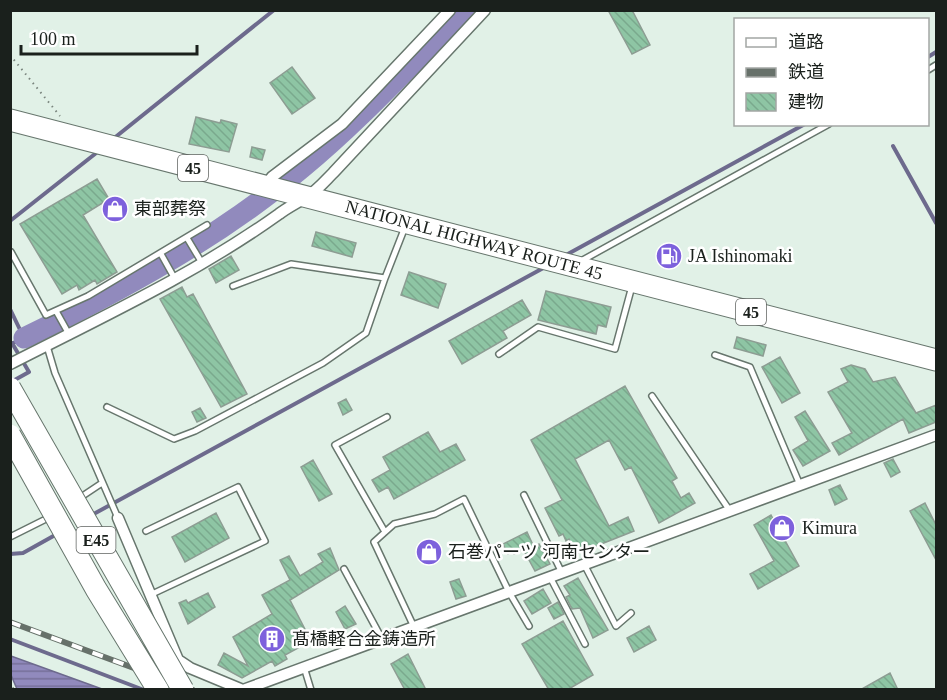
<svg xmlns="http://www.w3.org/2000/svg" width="947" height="700" viewBox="0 0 947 700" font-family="'Times New Roman','Noto Sans JP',serif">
<defs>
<pattern id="water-rules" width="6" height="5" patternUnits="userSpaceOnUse" patternTransform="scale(1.5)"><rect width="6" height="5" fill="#918abd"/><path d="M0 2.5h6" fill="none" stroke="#767099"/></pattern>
<pattern id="building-back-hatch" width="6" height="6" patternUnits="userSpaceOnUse" patternTransform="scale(1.5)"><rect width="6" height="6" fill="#8ec5a4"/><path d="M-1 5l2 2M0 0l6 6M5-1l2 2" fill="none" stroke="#7aa98d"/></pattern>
</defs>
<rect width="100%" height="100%" fill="#e1f1e7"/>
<path fill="url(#water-rules)" stroke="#6d6a8d" stroke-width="1.5" d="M10,656H11L102,689H17L11,675Z"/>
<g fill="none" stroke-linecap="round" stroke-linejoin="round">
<path stroke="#6d6a8d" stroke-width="4" d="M928,57L936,52
M113,139L274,10
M893,146L936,223
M10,221L100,150
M566,255L805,124
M10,309L24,338L11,344
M11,382L29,372L12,343
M90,516L547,266
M10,554L23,553L57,534
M10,639L144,690"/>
<path stroke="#918abd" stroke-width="21" d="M24,338C122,290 218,238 302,168C360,120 412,63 466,10"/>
</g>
<path fill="url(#building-back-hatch)" stroke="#8d9d93" stroke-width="1.5" d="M608,10H632L650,45L632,54Z
M292,67L315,98L292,114L270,83Z
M196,117L220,123L221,120L237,124L229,152L189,144Z
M252,147L265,150L262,160L250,157Z
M97,179L109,199L83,215L117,272L97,284L95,280L79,290L77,285L62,294L20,224Z
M316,232L356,243L352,257L312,246Z
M231,256L239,270L216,283L209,269Z
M409,272L446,284L438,308L401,295Z
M182,287L187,297L193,294L247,394L221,407L160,299Z
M546,291L611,307L606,327L598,325L596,334L538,320Z
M522,300L531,315L503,331L507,338L462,364L449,341Z
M737,337L766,345L763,356L734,348Z
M780,357L800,393L782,403L762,367Z
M851,365L865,369L873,382L895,377L916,413L936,405V422L909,433L903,419L839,455L832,443L852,433L828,392L848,382L841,369Z
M625,386L677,478L672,481L681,498L689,493L695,503L659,523L631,467L625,470L609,440L575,459L609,526L628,517L634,531L576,554L569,539L566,541L563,534L559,536L545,508L562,500L531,440Z
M346,399L352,410L343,415L338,403Z
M200,408L206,418L197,422L192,412Z
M805,411L830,451L803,466L793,450L808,441L795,417Z
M428,432L440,452L456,444L465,460L394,499L388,487L379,492L372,480L390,470L383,457Z
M893,459L900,472L891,477L884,463Z
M313,460L332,494L319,501L301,467Z
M840,485L847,499L835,505L829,490Z
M925,503L936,525V560L910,511Z
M216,513L229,538L185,562L172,537Z
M771,515L799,566L758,589L750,574L774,561L754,525Z
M527,532L534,547L539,544L550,564L535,571L523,549L514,554L512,552L508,554L503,544Z
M330,548L339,570L290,600L311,641L285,655L287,659L275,666L272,661L242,678L218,665L224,653L248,666L233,637L272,614L262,595L290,580L280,560L289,556L300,576L323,562L318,554Z
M578,578L608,630L593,638L580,608L572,609L566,597L570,595L564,586Z
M459,579L466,596L456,599L450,582Z
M543,589L551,603L532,614L524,601Z
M208,593L215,607L188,624L179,603L186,600L188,603Z
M558,602L564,614L554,619L548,608Z
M345,606L356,624L345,629L336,612Z
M563,621L593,675L567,690H549L522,644Z
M649,626L656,640L634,652L627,638Z
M408,654L426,690H405L391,664Z
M890,673L898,690H860Z"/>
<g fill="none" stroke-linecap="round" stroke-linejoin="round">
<defs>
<path id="lane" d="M928,70L936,65
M187,238L202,263
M11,252L46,315L88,296L207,225
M161,254L175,279
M581,261L829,124
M233,286L291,264L385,278L405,227
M56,311L70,336
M47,346L55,373L118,518
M499,354L538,327L615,349L632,286
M715,355L750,367L800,485
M652,396L730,511
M107,407L174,439L195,431L323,363L366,333L385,278
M524,495L562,573
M78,499L102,483
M146,531L238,487L265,541L150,595
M385,532L335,445L387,417
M10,537L50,517
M584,564L616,626L631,613
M344,569L382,639
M550,577L585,644
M414,627L374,542L394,524L435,514L464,499L509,592L529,626
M304,667L311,690"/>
<path id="street" d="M265,186L272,177L342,124L450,10
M10,364C102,317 195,274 279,214C288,207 297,203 306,197C316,192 325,181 333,173L485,10
M118,518L178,660L190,668L243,690
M243,690L936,435"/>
<path id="highway" d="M10,120L936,360"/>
</defs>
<use href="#lane" stroke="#67766d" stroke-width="8"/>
<use href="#street" stroke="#67766d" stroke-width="13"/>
<use href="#highway" stroke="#67766d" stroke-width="23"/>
<path stroke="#7a857e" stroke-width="2" stroke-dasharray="1.5 4.5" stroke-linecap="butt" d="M10,55L60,116
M10,682L14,690"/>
<use href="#lane" stroke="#fff" stroke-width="5"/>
<use href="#street" stroke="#fff" stroke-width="10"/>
<use href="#highway" stroke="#fff" stroke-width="21"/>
<defs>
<path id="rail" d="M10,622L193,690"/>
</defs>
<use href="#rail" stroke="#67716a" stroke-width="6"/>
<use href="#rail" stroke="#fff" stroke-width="4" stroke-dasharray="11" stroke-linecap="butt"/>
<defs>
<path id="highway-bridge" d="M10,388L183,690
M10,435L96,589L158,690"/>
</defs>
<use href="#highway-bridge" stroke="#67766d" stroke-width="23" stroke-linecap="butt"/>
<use href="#highway-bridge" stroke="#fff" stroke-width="21"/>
</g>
<defs>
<symbol id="shop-disc" viewBox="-11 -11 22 22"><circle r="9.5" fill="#7d61dc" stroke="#fff"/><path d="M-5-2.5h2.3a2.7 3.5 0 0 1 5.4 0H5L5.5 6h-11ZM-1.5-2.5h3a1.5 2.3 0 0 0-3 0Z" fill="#fff"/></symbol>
<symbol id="fuel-disc" viewBox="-11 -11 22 22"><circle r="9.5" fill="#7d61dc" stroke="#fff"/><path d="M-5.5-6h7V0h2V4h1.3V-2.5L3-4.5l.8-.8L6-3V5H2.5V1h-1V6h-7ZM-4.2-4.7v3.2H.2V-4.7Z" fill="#fff"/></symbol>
<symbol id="building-disc" viewBox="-11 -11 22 22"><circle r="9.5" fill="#7d61dc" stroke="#fff"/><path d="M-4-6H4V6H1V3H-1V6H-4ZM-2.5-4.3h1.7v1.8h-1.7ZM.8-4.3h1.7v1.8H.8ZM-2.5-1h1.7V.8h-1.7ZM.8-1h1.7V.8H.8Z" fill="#fff"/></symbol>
</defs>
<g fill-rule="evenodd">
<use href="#shop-disc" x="100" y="194" width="30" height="30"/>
<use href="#fuel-disc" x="654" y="241" width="30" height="30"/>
<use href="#shop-disc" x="767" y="513" width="30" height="30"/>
<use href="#shop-disc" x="414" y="537" width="30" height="30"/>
<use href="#building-disc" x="257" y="624" width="30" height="30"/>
</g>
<g text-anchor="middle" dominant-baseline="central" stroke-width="5" stroke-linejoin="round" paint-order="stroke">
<g fill="#fff" stroke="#5f6360" stroke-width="1.5">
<rect x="178" y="155" width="30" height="26" rx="4.5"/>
<rect x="736" y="299" width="30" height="26" rx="4.5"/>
<rect x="76.5" y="527" width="39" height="26" rx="4.5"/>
</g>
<g font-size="16" font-weight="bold" fill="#1a201c">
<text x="193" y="168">45</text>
<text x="751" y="312">45</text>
<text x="96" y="540">E45</text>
</g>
<g font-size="18" fill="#1a201c" stroke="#fff" text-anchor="start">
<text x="134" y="209">東部葬祭</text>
<text x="688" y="256">JA Ishinomaki</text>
<text x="802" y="528">Kimura</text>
<text x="448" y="552">石巻パーツ 河南センター</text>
<text x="292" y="639">髙橋軽合金鋳造所</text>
</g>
<g font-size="18" fill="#1a201c" stroke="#fff">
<text transform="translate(474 240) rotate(15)">NATIONAL HIGHWAY ROUTE 45</text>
</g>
</g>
<rect width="947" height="700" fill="none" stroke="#1a201c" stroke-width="24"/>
<rect x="734" y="18" width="195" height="108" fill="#ffffff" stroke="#a3a6a4" stroke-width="1.5"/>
<rect x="746" y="38" width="30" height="9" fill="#ffffff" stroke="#a3a6a4" stroke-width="1.5"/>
<text x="788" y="48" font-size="18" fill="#1a201c">道路</text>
<rect x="746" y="68" width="30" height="9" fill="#67716a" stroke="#a3a6a4" stroke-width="1.5"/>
<text x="788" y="78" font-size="18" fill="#1a201c">鉄道</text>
<rect x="746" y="93" width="30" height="18" fill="url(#building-back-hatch)" stroke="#a3a6a4" stroke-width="1.5"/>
<text x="788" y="108" font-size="18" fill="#1a201c">建物</text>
<path d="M21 45v9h176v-9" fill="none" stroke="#1a201c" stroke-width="3"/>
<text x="30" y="45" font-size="18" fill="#1a201c" stroke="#ffffff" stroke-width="4.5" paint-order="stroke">100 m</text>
</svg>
